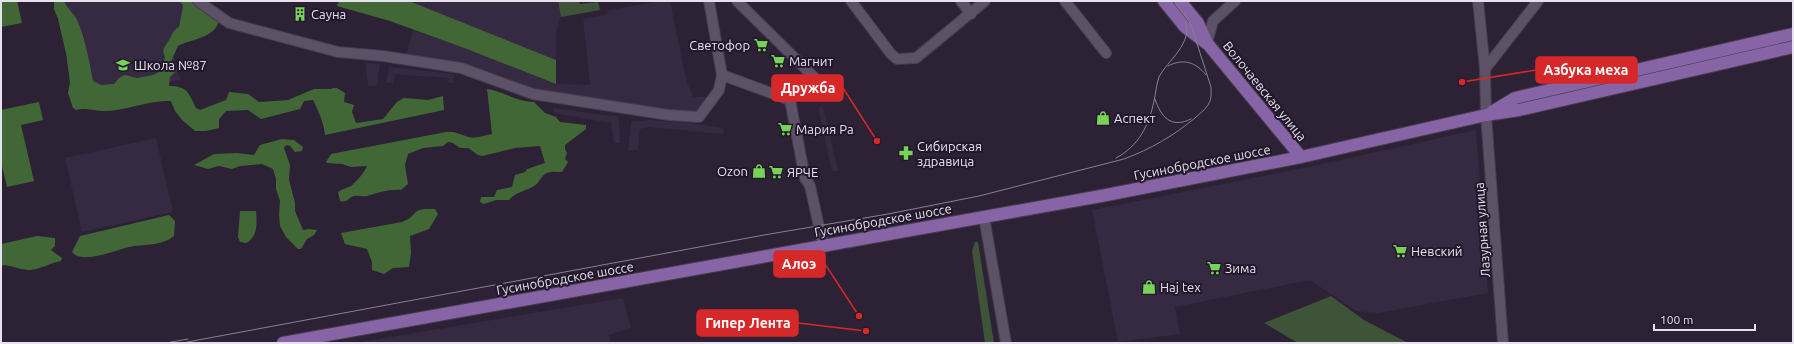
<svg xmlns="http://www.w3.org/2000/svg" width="1794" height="344" viewBox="0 0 1794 344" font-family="Ubuntu,sans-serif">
<rect width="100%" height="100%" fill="#2c2135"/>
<path fill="#362942" d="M57,1H191L176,36L172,49L180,80L79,99Z
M409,1H558L561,17L556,31V60Z
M661,1H670L687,83L694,97H710L699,114L670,112L545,94L503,76L465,64L406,55L413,30L472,50L555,84L590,85L583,19L605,15L609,10Z
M365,63L380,64L377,86H368Z
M389,67L454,74L453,83H448L449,78L395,74L393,84L386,82Z
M823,106L838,171L832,172L818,107Z
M553,108L619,117L620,143H614L611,123L553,113Z
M648,120L691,123L724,128L723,134L649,127L640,129L638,150L628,151L631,122Z
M1476,130L1488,293L1378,313L1356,311L1310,280L1175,307L1180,334L1118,342L1092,210L1313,166Z
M156,138L173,212L82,232L65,158Z
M623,298L631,328L609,335L611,343H355Z"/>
<path fill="#3e5338" d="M558,1H579L580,4L598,2L600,10L561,17Z
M975,242H978L994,343H985L972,251Z
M1331,296L1364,320L1408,343H1298L1264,323Z"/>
<path fill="#426736" d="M1,1H17L22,23L1,27Z
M54,1H64C68,10 75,14 78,22C86,41 89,61 93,81L101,85L114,84L119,78L125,75L137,78L153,75L161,71L165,57C161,49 165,47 169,40C173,34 172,31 179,27L183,6L180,1H196L219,20C216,38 191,39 178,46L172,59L171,68L175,72L170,77L169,86C188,86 189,94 196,108L200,110L226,100L229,92L248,94L259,102L274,101L288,100L314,89H331L333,88H337L345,93L344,102L354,105L352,112L356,123L383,119L397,102L404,98L428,100L443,96L444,110L325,135C324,123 318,110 313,100L304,101L300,109L261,119L248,110L226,111L219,119V128L206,131H195L182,120L175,111L171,101C148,100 126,111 103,111C94,111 85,107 76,110L73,108L68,93L70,82L66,53L58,19L54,9Z
M339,1H409L556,60V84L467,49L390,21L337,6Z
M487,89C506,92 514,101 534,102L545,113L556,117L560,122L586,125V129L565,145V149L567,153L565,159L568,162L562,172C557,172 552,171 547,173C540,176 540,183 534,186C526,191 516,192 509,200H496L484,204L480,202L481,197H494L497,190L512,187L515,175L525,172L527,169L545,163L540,146L515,148L482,156L478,155L468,148H460L453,143L448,142L443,146L423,148L408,154L405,165L408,184L401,190C390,189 377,193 367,196C363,197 358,195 354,196C348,198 347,203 340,201L338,192C342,189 347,188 351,186C355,183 365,172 367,166L351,167L342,164L327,163L326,162L331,154L446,132C456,131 460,135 469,137C477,139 484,135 492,134Z
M39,102L43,120L21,125L34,181L7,187L1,162V110Z
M282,139L294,140L303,147L302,151L295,152L290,146L286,145L284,148L290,165L289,180L295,203V211L303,230L309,229L317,230L314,235L307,239L301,249H298L286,237L280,226L279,214L280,201L276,189V179L273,169L262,164L240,166L232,169L219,166L208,169L194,165L214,154L237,153L254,155L260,145Z
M435,209L438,214L429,229L410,236L411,253L409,267L393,268L384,274L372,270V262L367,249L345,244L341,233L402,222C411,218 410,218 416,212C420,208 429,209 435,209Z
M240,211H256C257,223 258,237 246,243L240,242L238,237Z
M169,215L175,221L174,236C162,246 144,244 129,247C116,250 82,265 72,252L80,236Z
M37,236L55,238V246L51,250L62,258L61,261C50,263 41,269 30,270C20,270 11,265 1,265V244Z"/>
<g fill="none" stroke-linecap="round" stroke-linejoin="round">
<defs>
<path id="minor" d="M198,1L229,23L338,52L383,56L461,68L533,94L669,115L699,117L719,90L722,75L790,100L805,178L810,186L823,245
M709,1L722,75
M737,1L818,81
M851,1L891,54L897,59L916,58L985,1
M961,1L971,14
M1065,1L1106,53
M1478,1L1485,69L1486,115L1503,343
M1207,43L1213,21L1235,1
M1485,69L1538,1
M984,217L1006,343"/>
<path id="major" d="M1164,1L1185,27L1206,43
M1180,1L1198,23L1207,43L1301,157
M1492,112L1515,98L1793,34
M283,343L1101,196L1301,157L1486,115L1519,110L1793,47"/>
</defs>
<use href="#minor" stroke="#473d4e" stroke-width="12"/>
<use href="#major" stroke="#473d4e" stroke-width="14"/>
<use href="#minor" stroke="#5d5167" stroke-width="10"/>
<use href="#major" stroke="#8764a5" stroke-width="12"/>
<path stroke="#898091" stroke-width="1" d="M1168,66C1183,58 1196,62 1206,75
M1155,99C1161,117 1171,129 1191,119
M1116,158C1139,146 1149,125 1154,101C1156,93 1156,85 1159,77C1167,61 1194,43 1185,21
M166,343L188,339
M182,343L764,235L888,214L979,196L1124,159C1151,149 1173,136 1195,118C1199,114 1205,110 1208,105C1212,99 1211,93 1211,87L1192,28L1189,21L1174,1"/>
</g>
<defs>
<symbol id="building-bare" viewBox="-9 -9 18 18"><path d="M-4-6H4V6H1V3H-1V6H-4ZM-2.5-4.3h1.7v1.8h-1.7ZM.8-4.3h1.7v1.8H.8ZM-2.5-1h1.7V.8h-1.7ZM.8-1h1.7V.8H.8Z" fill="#78d258" stroke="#22182b" stroke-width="2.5" paint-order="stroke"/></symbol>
<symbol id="supermarket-bare" viewBox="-9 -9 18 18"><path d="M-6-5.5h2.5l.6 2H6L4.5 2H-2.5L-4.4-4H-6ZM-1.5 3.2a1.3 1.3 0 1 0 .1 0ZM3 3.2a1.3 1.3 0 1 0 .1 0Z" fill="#78d258" stroke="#22182b" stroke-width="2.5" paint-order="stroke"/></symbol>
<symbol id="school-bare" viewBox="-9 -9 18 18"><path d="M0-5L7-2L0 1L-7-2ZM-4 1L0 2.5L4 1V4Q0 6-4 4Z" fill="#78d258" stroke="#22182b" stroke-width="2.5" paint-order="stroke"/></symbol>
<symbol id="shop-bare" viewBox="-9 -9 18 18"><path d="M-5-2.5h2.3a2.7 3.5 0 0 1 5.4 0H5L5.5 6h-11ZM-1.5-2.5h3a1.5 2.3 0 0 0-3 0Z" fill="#78d258" stroke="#22182b" stroke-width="2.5" paint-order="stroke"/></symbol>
<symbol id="pharmacy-bare" viewBox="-9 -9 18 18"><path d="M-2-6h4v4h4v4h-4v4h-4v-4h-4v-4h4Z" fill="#78d258" stroke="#22182b" stroke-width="2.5" paint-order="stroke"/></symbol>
</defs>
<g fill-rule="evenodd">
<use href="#building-bare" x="290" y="4" width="20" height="20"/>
<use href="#supermarket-bare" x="751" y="35" width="20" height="20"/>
<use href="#supermarket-bare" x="768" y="51" width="20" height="20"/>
<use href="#school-bare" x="113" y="55" width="20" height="20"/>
<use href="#shop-bare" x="1093" y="108" width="20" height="20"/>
<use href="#supermarket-bare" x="775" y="119" width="20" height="20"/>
<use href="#pharmacy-bare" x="896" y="143" width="20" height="20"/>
<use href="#shop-bare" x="749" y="161" width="20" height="20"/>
<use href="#supermarket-bare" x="766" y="162" width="20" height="20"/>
<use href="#supermarket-bare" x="1390" y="241" width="20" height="20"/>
<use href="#supermarket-bare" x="1204" y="258" width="20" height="20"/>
<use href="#shop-bare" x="1139" y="277" width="20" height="20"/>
</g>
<g text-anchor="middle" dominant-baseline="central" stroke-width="4" stroke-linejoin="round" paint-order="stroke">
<g font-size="13" fill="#e7e0ed" stroke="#22182b" text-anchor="start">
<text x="311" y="14">Сауна</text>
<text x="750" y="45" text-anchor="end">Светофор</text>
<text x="789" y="61">Магнит</text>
<text x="134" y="65">Школа №87</text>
<text x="1114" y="118">Аспект</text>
<text x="796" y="129">Мария Ра</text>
<text x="917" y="146">Сибирская<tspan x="917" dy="15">здравица</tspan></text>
<text x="748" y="171" text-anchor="end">Ozon</text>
<text x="787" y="172">ЯРЧЕ</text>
<text x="1411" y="251">Невский</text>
<text x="1225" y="268">Зима</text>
<text x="1160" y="287">Haj tex</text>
</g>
<g font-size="13" fill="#e7e0ed" stroke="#22182b">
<text transform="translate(1265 91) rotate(51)">Волочаевская улица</text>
<text transform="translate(1202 162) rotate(-11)">Гусинобродское шоссе</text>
<text transform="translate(883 220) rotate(-10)">Гусинобродское шоссе</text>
<text transform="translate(1482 230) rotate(-94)">Лазурная улица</text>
<text transform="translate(565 278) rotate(-10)">Гусинобродское шоссе</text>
</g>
</g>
<path fill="none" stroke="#d62828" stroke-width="1.5" d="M1462 82L1536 70M877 141L843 88M859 316L825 264M866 331L798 323"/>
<g fill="#d62828" stroke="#22182b" stroke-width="1.5">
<circle cx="1462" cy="82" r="4"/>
<circle cx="877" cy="141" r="4"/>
<circle cx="859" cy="316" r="4"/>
<circle cx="866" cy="331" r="4"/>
</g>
<g fill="#d62828" stroke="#d62828" stroke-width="1.5">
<rect x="1536" y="57" width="101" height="26" rx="4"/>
<rect x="772" y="75" width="71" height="26" rx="4"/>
<rect x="774" y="251" width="51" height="26" rx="4"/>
<rect x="697" y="310" width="101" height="26" rx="4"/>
</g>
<g font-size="14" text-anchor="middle" font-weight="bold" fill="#fff">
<text x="1586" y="75">Азбука меха</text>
<text x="808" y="93">Дружба</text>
<text x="799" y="269">Алоэ</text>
<text x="748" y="328">Гипер Лента</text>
</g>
<rect width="1794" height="344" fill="none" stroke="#e7e0ed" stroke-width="4"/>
<path d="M1654 324v6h101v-6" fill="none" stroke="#e7e0ed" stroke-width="2"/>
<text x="1660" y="324" font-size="12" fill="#e7e0ed" stroke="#22182b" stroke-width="3" paint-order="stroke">100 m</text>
</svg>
